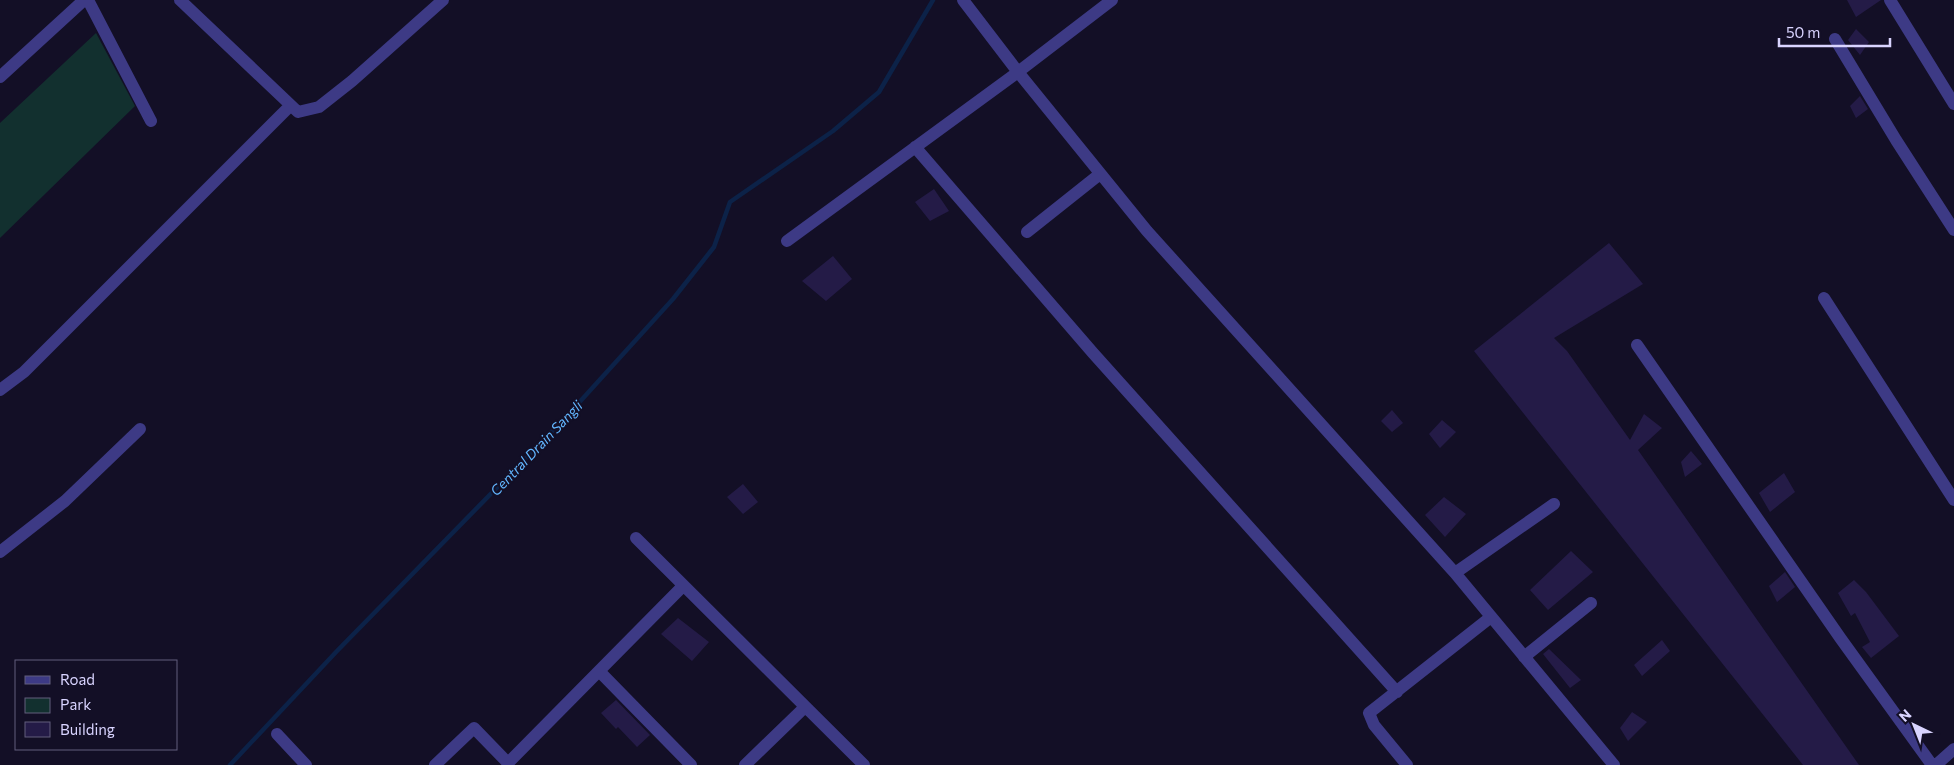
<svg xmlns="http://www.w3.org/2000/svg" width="1954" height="765" viewBox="0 0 1954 765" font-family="Commissioner,sans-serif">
<rect width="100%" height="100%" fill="#130f26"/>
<path fill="#12302f" d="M96,33L135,106L0,238V123Z"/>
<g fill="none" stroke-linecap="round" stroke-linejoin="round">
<path stroke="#0c2248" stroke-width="4.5" d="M230,765L337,651L566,417L673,299L714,247L730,202L833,131L879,92L933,0"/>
</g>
<path fill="#241b47" d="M1847,0H1881L1856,17Z
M1856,29L1869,42L1860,55L1848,40Z
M1860,96L1868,109L1856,118L1850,106Z
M934,189L949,211L930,221L915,202Z
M1609,243L1643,284L1554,338L1567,351L1630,440L1644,414L1662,428L1638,450L1859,765H1803L1474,351Z
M833,256L852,279L826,301L802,281Z
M1392,410L1403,423L1392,432L1381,421Z
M1442,420L1456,432L1440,448L1429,434Z
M1691,451L1702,464L1685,477L1681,462Z
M1784,473L1795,492L1770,512L1759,493Z
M743,484L758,502L743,514L727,497Z
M1444,497L1466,514L1445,537L1425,515Z
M1571,551L1593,572L1548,610L1530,590Z
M1785,572L1795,587L1777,602L1769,586Z
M1854,580L1866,592L1899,636L1871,658L1862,647L1870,642L1855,613L1851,616L1838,593Z
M678,618L709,642L692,661L661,634Z
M1662,640L1670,651L1642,676L1634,665Z
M1549,649L1581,680L1570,688L1543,654Z
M616,700L650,735L637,747L618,727L616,729L601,713Z
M1632,712L1647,722L1628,741L1620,728Z"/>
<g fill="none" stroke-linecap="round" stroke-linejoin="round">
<path stroke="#3d3a85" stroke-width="12" d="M88,0L151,121
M180,0L298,112L319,107L352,81L443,0
M963,0L1018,72L1147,231L1455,573L1614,765
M1890,0L1954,104
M1835,39L1896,140L1954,230
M0,77L84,0
M915,147L1093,353L1397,692
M1027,232L1100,174
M787,241L1018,72L1112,0
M1824,298L1954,500
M1637,345L1841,639L1932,765
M0,390L24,372L290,106
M636,538L864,765
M0,552L65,501L140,429
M1455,573L1554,504
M1524,657L1591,603
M599,671L691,765
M277,734L306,765
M435,765L474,728L508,763L683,586
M745,765L805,707
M1407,765L1374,725L1369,713L1491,617
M1936,765L1954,749"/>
</g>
<g text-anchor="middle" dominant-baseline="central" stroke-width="4" stroke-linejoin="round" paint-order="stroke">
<g font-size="14" font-style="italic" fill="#62b6ff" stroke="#130f26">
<text transform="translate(536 448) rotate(-46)">Central Drain Sangli</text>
</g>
</g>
<rect x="15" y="660" width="162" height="90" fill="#130f26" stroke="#625e7d"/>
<rect x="25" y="676" width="25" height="8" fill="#3d3a85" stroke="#625e7d"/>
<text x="60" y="685" font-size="15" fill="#d9d4ff">Road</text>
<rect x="25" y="698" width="25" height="15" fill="#12302f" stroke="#625e7d"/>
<text x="60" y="710" font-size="15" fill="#d9d4ff">Park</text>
<rect x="25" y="722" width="25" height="15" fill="#241b47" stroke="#625e7d"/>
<text x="60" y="735" font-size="15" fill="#d9d4ff">Building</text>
<g transform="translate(1914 725) rotate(317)" stroke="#130f26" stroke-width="4" paint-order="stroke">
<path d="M0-4L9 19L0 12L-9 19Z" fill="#d9d4ff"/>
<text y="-8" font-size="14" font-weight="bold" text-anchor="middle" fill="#d9d4ff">N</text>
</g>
<path d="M1779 38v8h111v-8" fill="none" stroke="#d9d4ff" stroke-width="2.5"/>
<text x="1786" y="38" font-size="15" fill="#d9d4ff" stroke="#130f26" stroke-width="4" paint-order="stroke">50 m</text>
</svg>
